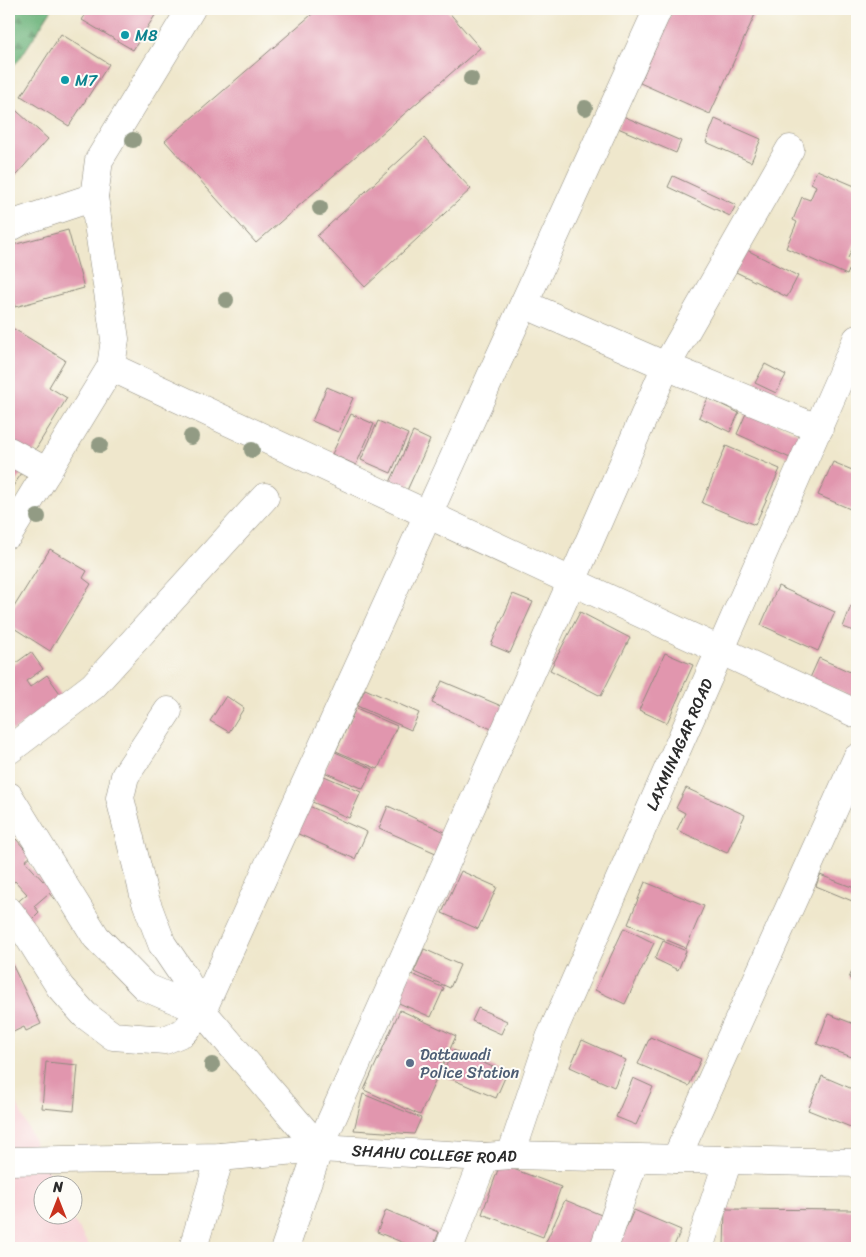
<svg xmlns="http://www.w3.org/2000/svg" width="866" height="1257" viewBox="0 0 866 1257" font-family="Sriracha,sans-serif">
<defs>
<pattern id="forest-firs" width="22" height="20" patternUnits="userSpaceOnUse" patternTransform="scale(1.25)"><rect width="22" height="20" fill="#6cb37a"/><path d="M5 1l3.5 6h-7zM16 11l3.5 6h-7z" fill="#599264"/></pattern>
</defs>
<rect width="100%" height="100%" fill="#fdfcf7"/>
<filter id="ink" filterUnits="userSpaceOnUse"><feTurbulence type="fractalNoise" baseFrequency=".02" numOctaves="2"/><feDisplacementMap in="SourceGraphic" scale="10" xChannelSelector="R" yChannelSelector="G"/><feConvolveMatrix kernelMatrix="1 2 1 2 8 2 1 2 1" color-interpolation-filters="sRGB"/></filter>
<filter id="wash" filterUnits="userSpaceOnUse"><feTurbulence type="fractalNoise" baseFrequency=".0096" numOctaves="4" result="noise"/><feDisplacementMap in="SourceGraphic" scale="20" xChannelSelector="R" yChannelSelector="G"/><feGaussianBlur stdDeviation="1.12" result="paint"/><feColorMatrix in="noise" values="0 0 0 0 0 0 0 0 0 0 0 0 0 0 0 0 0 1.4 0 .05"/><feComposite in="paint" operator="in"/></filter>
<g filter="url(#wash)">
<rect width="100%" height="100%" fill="#efe7cc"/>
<path fill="#f7cfd5" d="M9,1087L54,1184H42V1214L71,1215L90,1248H9Z"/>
<path fill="url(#forest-firs)" stroke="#4c6f52" d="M9,9H52L19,60L9,70Z"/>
<g id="blocks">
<path fill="#e196ae" d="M89,9H159L133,50L82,20Z
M318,9H446L480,48L256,243L165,141Z
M673,9H754L757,10L710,114L640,83Z
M61,34L109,64L69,126L21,96Z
M9,104L48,139L9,183Z
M623,116L681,141L676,153L618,128Z
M715,119L761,139L751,162L706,142Z
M424,138L471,189L365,287L317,236Z
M817,170L857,187V244L855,243L848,258L853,261L847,275L786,248L797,222L793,220L802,197L810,200L816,186L811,183Z
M673,176L736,205L730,216L668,187Z
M68,230L84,288L15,307L9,284V246Z
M747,250L798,276L787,297L736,272Z
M9,326L65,360L49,387L67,398L32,455L9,442Z
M765,364L786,375L776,393L755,383Z
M327,387L353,398L338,432L312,421Z
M708,398L739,413L730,432L699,417Z
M747,411L801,435L790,458L737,434Z
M351,414L374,424L356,465L332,454Z
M378,421L408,434L391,473L361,460Z
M413,432L430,440L404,497L387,489Z
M726,446L780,469L755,525L702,503Z
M9,458L26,467L9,492Z
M833,462L857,472V512L818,495Z
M50,549L87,571L83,578L91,584L50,651L9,625V615Z
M778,586L835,612L818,651L761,625Z
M513,594L533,602L510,653L491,645Z
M851,606L857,608V632L843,627Z
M580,612L630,638L601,696L550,670Z
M31,652L43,669L26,681L30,687L47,675L62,696L13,731L9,725V706L11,704L9,701V668Z
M665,653L693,665L667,723L639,710Z
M819,658L857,675V699L810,678Z
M442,681L506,708L496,731L432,703Z
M365,689L419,713L411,730L357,706Z
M226,696L244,708L229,732L210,721Z
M356,708L397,726L378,769L336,751Z
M333,751L373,769L363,789L324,772Z
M322,775L361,792L349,818L310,801Z
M686,788L745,815L727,853L677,830L685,813L676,808Z
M309,806L367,832L355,859L296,833Z
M388,806L447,833L438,854L379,828Z
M9,808L23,825L9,837Z
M16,839L31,856L25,861L43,881L49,876L63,891L54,899L49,893L34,906L39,912L30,921L15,904L27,894L15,881L9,886V855L12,851L9,845Z
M461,871L497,887L478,929L442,913Z
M820,875L857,889V903L816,886Z
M645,882L704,906L686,948L628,924Z
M624,928L654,943L625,1004L595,990Z
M663,941L686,951L678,970L655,959Z
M424,949L460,965L450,988L414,972Z
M857,961V983L849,978Z
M12,964L41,1024L26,1031L24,1027L9,1034V966Z
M407,972L444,988L431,1017L394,1001Z
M478,1008L507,1021L501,1034L472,1021Z
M400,1010L456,1036L420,1115L364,1090Z
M828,1014L857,1025V1059L817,1044Z
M650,1037L701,1059L689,1086L638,1064Z
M582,1040L626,1060L614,1087L570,1067Z
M453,1050L507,1073L496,1098L442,1075Z
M46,1062L78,1065L74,1111L42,1108Z
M822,1076L857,1091V1117L853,1128L808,1110Z
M633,1078L653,1087L636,1125L616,1117Z
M363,1094L421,1118L414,1134L354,1130Z
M500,1164L561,1187L543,1237L482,1214Z
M565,1200L606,1217L592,1248H556L545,1244Z
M725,1209L857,1210V1248H724Z
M386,1210L439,1232L433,1248H416L377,1232Z
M634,1210L681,1230L673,1248H617Z"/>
</g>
</g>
<g filter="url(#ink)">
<use href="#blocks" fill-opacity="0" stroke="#8d897c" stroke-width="1"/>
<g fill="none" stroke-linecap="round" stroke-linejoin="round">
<defs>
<g id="minor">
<path d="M9,228L22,221L94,197"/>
<path d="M524,304L666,366L819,429"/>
<path d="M111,367L857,714"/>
<path d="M9,451L47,472"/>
<path d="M9,534L111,367L115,339L94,197L99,160L191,9"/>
<path d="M168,711L125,776L120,798L145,899L162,944L183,975L202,1011L319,1148"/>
<path d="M9,750L93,686L265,497"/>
<path d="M9,796L96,937L145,987L202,1011"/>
<path d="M9,911L28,936L60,987L85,1015L113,1036L165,1040L184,1032L202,1011L658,9"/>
<path id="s1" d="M511,1155L550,1038L857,339"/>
<path d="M676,1159L857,758"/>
<path id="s2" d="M9,1161L220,1157L319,1148L485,1157L511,1155L857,1163"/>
<path d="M193,1248L220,1157"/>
<path d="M285,1248L319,1148L572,581L666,366L790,149"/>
<path d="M449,1248L485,1157"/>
<path d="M604,1248L635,1159"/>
<path d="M699,1248L728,1160"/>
</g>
</defs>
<use href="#minor" stroke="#8d897c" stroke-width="29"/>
<use href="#minor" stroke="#fff" stroke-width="28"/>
</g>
<g fill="#929b84">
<circle cx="471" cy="79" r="8"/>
<circle cx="585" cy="108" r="8"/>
<circle cx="133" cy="140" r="8"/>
<circle cx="320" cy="208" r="8"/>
<circle cx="226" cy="300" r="8"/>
<circle cx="191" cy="437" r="8"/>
<circle cx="100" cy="445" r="8"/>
<circle cx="252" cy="450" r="8"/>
<circle cx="38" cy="517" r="8"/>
<circle cx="212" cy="1065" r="8"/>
</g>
</g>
<g fill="#0f9aa8" stroke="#fdfcf7" stroke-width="2">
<circle cx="125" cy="35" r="5"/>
<circle cx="65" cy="80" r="5"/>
</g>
<circle fill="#5c6f8a" stroke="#fdfcf7" stroke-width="2" cx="410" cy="1063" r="5"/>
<g text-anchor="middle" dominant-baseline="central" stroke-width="4" stroke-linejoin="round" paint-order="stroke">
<g font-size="16" fill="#0d838f" stroke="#fdfcf7" text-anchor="start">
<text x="135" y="35">M8</text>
<text x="75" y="80">M7</text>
</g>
<g font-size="16" fill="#2b2b2b" stroke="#fdfcf7">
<text stroke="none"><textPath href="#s1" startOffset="444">LAXMINAGAR ROAD</textPath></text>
<text stroke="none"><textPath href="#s2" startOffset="426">SHAHU COLLEGE ROAD</textPath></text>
</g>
<g font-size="16" fill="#4e5e75" stroke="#fdfcf7" text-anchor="start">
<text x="420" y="1054">Dattawadi<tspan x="420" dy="18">Police Station</tspan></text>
</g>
</g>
<rect width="866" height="1257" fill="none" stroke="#fdfcf7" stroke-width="30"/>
<g transform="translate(58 1200)"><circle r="24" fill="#fdfcf7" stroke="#a9a8a5"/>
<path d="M0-4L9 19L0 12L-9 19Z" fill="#c8321e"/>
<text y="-8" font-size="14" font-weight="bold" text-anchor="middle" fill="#2b2b2b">N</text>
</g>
</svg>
